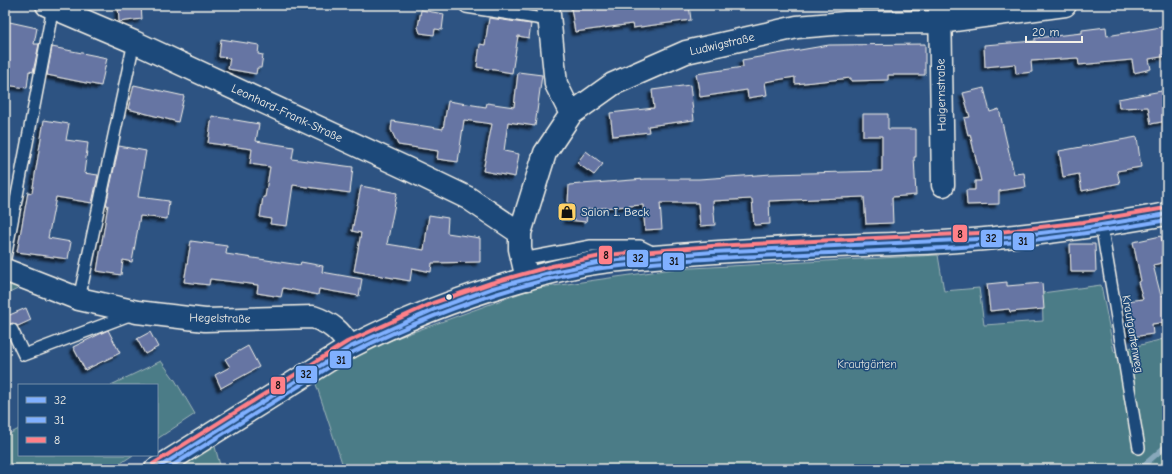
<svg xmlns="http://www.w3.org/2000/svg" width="1172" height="474" viewBox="0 0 1172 474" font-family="'Comic Neue',sans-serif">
<defs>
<filter id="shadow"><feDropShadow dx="-3.5" dy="3.5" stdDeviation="1" flood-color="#0009"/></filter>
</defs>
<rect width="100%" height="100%" fill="#2d5382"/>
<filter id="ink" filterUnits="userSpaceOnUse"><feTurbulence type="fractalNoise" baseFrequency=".025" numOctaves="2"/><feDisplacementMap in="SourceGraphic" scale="8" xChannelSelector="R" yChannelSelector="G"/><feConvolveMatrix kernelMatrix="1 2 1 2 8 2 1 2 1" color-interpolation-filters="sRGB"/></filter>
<g filter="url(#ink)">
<path fill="#4b7c87" stroke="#a0b6b8" d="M938,255L944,291L979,288L984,325L1043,321L1042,293L1101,285L1114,352L1167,338V469H344L315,381L369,348L532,289L673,269Z
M5,280L22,287L5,295Z
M161,361L175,380L195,414L157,439V385H111Z
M19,429V455H133L112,469H5V436Z
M214,443L221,469H175Z"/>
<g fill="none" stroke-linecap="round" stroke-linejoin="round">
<path stroke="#88a8bb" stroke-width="5.5" d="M1143,469V466L1167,445"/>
</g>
<path fill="#6675a3" stroke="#f4f1e8" filter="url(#shadow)" d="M118,5H141L142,19L119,22Z
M590,5H689L691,20L633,28L632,24L575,32L571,8Z
M421,10L444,14L442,30L435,29L434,35L420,33L418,27Z
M489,18L531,24L529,38L518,36L512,73L477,67L480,44L485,45Z
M5,21L37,28L34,44H39L33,72L29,71L27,88L5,85Z
M1167,26V56L1149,59L1151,69L1134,73L1132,60L1079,65L1078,58L1031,61L1032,72L1016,74L1015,64L985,67L984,45L1035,41V38L1082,33V30L1106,27L1107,36Z
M221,39L259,45L258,54L263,55L261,68H257L256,74L228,69L230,58L219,57Z
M925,44V75H888V80L851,81V78L795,84V77L765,82L767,95L748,98L747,90L700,97L696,74L743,67L742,60L829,45Z
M52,47L107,58L101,86L47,75Z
M518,72L542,75L535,126L508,122L504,151L519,154L515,177L483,171L492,124L464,120L458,162L437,159L438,151L398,145L391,130L392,121L443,129L448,101L486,107L487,103L514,107Z
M134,85L184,96L178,122L128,109Z
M690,85L694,120L648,126L649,132L613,136L610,113L654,108L652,90Z
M984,88L990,112L999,109L1014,174L1024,173L1026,187L999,191V204L967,205L966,190H975V181H981L970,134L968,135L964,118L970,117L963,93Z
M1167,90V121L1151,124L1148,107L1119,108L1118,99Z
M863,114H888V129H916V157H914L916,195L892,197L893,223L866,224L864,197L769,201L770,224L754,225L752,199L713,201L715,225L700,226L698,203H660L662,229L645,230L643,205L588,209L586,222L567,220L569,185L645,179H699L772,174L882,171V136H863Z
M212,116L259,124L256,141L294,147L292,159L353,167L350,193L293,185L287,226L270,224L271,219L260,217L263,197H265L270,167L250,164L252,149L208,143Z
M44,120L69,124L66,140L88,143L84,173L98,175L92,203L56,197L48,238L71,242L68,259L17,252L28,192L32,193Z
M1137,137L1141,167L1117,171L1120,183L1082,191L1079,174L1063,177L1059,151Z
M119,146L146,151L138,197L169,201L167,219L140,216L132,262L123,260L121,275L97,271L108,205H106Z
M586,151L603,164L594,175L577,163Z
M361,186L397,193L387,244L424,250L429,215L448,218L447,233L480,238V262L432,263L431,272L412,268L410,281L354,271L361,233L352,231Z
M1161,236L1166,262L1153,265L1161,296L1167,295V322L1152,324L1153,334L1132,337L1126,301L1143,299L1138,282L1141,281L1133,242Z
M191,241L227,246L226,254L300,265L301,262L323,266L322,272L362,279L359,296L319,289L318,295L283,288L281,297L257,293L258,285L210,279L209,285L184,282Z
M1070,244H1095L1096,272H1071Z
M1007,282V286L1042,283L1044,309L1010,312L1009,309L990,311L987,284Z
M26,308L31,320L18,326L13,323L9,324L6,326L5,332V317Z
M108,330L120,353L85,370L73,347Z
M150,332L158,347L145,354L137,339Z
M248,346L259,367L221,388L215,375L230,367L225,359Z"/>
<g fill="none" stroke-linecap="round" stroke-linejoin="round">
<defs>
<path id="service" d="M466,7L549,20
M1101,224L1139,448
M5,258L53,7
M522,259L591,246H640L654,253
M79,299L134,42
M12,330L24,355L132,314"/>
<path id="minor" d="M47,5L134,42L408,169L468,198L520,233
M548,5L556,84L571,114
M940,5L943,185
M5,270L79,299L137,312L205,320L313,317C331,323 340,331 350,347
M527,279L520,249V233L545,153L571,114L613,84L686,52L797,27L845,23L940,22L1065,5"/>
<path id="secondary" d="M156,469L350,347C423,309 503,282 583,265C614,259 647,258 679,255C767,247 855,246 943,242C1018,238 1093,227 1167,214"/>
</defs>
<use href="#service" stroke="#f4f1e8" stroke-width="14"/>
<use href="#minor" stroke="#f4f1e8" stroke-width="25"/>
<use href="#secondary" stroke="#f4f1e8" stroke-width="25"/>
<use href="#service" stroke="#1f4a7a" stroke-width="11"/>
<use href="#minor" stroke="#1f4a7a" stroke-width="22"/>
<use href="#secondary" stroke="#1f4a7a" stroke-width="22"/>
<defs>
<path id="bus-1" d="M156,469L350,347L435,309L493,288L553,272L607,261L712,252L999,238L1083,228L1167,214"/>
<path id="bus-2" d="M167,469L353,352C426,316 504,287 585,271C615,265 646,264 676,261C765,254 854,253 943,248C1018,244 1093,233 1167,220"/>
<path id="bus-3" d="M153,464L347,342L433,303L491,283L552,266L606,255L712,246L999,232L1083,222L1166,208"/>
</defs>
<use href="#bus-1" stroke="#1f4a7a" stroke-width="7"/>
<use href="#bus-2" stroke="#1f4a7a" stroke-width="7"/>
<use href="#bus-3" stroke="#1f4a7a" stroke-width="7"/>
<use href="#bus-1" stroke="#80b0ff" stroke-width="4"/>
<use href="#bus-2" stroke="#80b0ff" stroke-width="4"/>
<use href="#bus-3" stroke="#ff8088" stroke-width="4"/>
</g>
</g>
<defs>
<symbol id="shop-square" viewBox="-11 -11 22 22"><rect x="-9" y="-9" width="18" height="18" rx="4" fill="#ffd166" stroke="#1f4a7a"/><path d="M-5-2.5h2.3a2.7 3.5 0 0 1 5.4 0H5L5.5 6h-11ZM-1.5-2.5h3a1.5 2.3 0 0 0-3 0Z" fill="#111"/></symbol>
</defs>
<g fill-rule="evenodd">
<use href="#shop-square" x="556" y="201" width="22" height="22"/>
</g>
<circle fill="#f4f1e8" stroke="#1f4a7a" stroke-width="1.5" cx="449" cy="297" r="3.5"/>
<g text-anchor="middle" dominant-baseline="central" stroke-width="3" stroke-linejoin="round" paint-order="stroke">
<g font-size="12" fill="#f4f1e8" stroke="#1f4a7a">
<text transform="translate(722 44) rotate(-13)">Ludwigstraße</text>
<text transform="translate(941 95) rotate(-91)">Haigernstraße</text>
<text transform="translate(287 113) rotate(25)">Leonhard-Frank-Straße</text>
<text transform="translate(220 318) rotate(1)">Hegelstraße</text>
<text transform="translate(1133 334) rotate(80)">Krautgartenweg</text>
</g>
<g font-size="12" fill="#f4f1e8" stroke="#1f4a7a" text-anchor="start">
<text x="581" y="212">Salon I. Beck</text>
</g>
<g font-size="12" fill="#dbdfd9" stroke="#1f4a7a">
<text x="867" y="364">Krautgärten</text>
</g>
</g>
<g stroke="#1f4a7a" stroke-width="1.5">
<rect x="952" y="224" width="16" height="19" rx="4" fill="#ff8088"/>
<rect x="980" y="229" width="23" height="19" rx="4" fill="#80b0ff"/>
<rect x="1012" y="232" width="23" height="19" rx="4" fill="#80b0ff"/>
<rect x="598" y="245" width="15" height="20" rx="4" fill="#ff8088"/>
<rect x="626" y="249" width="23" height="19" rx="4" fill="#80b0ff"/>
<rect x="662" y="252" width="23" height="19" rx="4" fill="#80b0ff"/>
<rect x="329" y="350" width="23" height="19" rx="4" fill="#80b0ff"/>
<rect x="295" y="365" width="23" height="19" rx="4" fill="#80b0ff"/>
<rect x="270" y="376" width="16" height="19" rx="4" fill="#ff8088"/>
</g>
<g font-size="11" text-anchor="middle" font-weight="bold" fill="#111">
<text x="960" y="238">8</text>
<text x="991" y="242">32</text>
<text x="1023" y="245">31</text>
<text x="606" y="259">8</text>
<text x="638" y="262">32</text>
<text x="674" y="265">31</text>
<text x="341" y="364">31</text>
<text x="306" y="378">32</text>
<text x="278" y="389">8</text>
</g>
<rect width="1172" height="474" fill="none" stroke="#1f4a7a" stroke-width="20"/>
<rect x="10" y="10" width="1152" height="454" fill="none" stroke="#f4f1e8" stroke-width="1.5" filter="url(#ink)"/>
<rect x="18" y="384" width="140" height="72" fill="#1f4a7a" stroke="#748da6"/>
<rect x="26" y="397" width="20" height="6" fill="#80b0ff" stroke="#748da6"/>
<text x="54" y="404" font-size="12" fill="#f4f1e8">32</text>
<rect x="26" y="417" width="20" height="6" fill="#80b0ff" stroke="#748da6"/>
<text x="54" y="424" font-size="12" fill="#f4f1e8">31</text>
<rect x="26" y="437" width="20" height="6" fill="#ff8088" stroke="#748da6"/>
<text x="54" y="444" font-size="12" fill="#f4f1e8">8</text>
<path d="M1026 36v6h56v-6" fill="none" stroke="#f4f1e8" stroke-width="2"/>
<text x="1032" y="36" font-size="12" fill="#f4f1e8" stroke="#1f4a7a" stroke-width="3" paint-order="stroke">20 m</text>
</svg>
